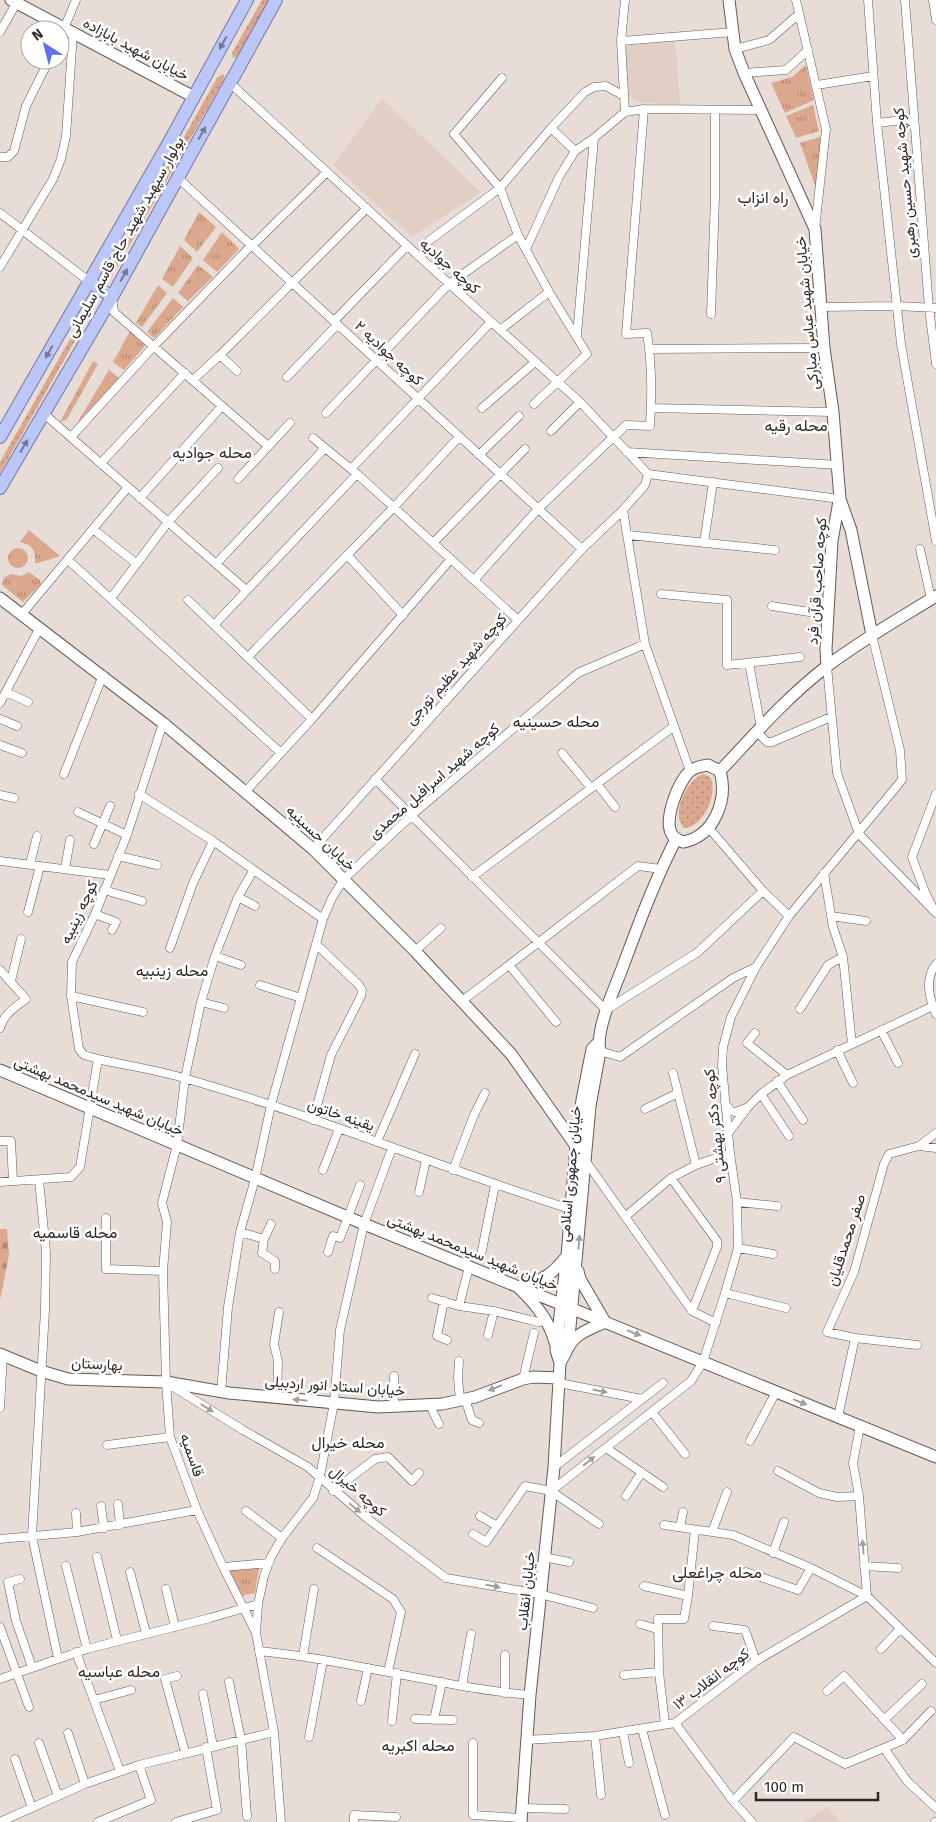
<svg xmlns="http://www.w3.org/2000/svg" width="936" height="1822" viewBox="0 0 936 1822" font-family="'Fira Sans',Vazirmatn,sans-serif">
<defs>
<pattern id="grass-dots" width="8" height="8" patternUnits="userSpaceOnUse" patternTransform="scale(1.25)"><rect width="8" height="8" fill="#dba88d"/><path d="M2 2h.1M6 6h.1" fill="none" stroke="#b28973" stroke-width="1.8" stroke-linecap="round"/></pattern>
<pattern id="cemetery-stones" width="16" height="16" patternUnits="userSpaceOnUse" patternTransform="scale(1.25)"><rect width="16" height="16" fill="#dba88d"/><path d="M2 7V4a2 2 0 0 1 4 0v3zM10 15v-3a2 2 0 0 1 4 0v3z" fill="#b28973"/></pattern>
<pattern id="park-tufts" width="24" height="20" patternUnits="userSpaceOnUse" patternTransform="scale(1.25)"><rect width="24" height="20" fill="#dba88d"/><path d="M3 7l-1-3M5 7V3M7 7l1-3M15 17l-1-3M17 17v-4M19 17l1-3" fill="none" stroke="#b28973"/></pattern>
</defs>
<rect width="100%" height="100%" fill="#e8dcd6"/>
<path fill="#e1cec4" d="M675,41L680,104L642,103L637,102L627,93L624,46Z
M382,99L481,192L412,237L333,165Z
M827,1807L840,1822H804Z"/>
<path fill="url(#grass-dots)" d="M262,0H269L238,56L233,58L232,53Z
M223,74L225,77L222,83L111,278L108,283L105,282L104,279L217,78Z
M94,297H97L98,300L0,473V462Z
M703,774L710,777C719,792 703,828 684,828C670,814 687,780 703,774Z"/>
<path fill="url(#cemetery-stones)" d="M0,1229H7L9,1255L0,1300Z"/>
<path fill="url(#park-tufts)" d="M806,65L814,100L785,113L771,83L792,77Z
M813,105L819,131L796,138L786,116Z
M820,137L821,148L816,188L800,143Z
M199,212L216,227L197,252L184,240Z
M222,232L239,249L217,272L203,260Z
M180,246L193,258L173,287L162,279Z
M198,265L213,277L188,301L178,293Z
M158,285L167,293L142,327L136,323Z
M173,298L183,307L154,338L147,332Z
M130,331L145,346L124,370L113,362Z
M93,361L98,364L67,419L60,422Z
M109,370L119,378L77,423Z
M29,530L60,556L35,564C36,552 33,544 20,542Z
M8 558a10 10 0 1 1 20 0a10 10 0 1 1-20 0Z
M29,572L40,580L41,584L23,602L2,585L4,578L10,574L22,576Z
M259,1567L255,1593L241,1596L228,1569Z"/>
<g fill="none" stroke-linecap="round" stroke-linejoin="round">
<defs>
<path id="street" d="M625,0L621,41L625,112
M796,0L826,129L815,229
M868,0L877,123L901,344L936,541
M905,0L929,308L936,364
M933,0L936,20
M0,32L18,0
M60,38L76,0
M621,41L733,32
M735,49L769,40L799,14
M744,73L786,70L808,50
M502,78L454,134L500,188L518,235L549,292L587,354L534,404
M230,83L424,261L580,402L648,474
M817,85L873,76
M625,112L644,109L760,110
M877,123L913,119
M551,128L575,151
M0,157H8L14,151L26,106L49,60
M178,178L582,549
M0,213L90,282
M430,240L500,188L551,128L585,92L594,87L606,86L624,96
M252,246L327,172
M526,249L559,177L575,151L594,138L625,112
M0,267L53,179L61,159L66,136L73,33
M112,297L114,312L268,446
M820,307L897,306L936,308
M711,314L715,197V110
M334,321L407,246
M500,330L549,292
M577,335L594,138
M650,349L824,348
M220,355L237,371
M287,377L337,325
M193,380L220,355L367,208
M482,408L535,362
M651,408L833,412
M43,413L246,590
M326,413L449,284L518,235
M551,431L580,402
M71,437L154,346L247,250
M313,438L357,474L518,620
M627,452L838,465
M479,455L519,416
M101,463L185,373
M351,469L491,322
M648,474L840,499
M238,479L290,423
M140,498L222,406
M623,510L645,644L690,771
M93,529L137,564
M628,535L775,550
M433,543L525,449
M704,543L713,482
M920,549L931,599
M347,555L403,615
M68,560L281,753
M216,564L325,448
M474,580L538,509L626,425L650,426C652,395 652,363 647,333L626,334L644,109
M661,594L727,600V665L800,657
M111,598L168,522L218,468
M188,600L312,719
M772,606L828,615
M22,614L128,487
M214,625L357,474
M248,657L394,507L459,437
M749,663L761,728
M827,666L837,773L859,834L936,913
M6,692L28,702
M0,703L40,627
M0,719L17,726
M762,737L767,742H772L831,717
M0,745L22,753
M562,753L591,788
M64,774L103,675
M375,779L606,1010L698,952L763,891
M597,784L615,807
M246,791L312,719L451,559
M139,794L213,841L323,919
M0,795L14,798
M78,812L127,835
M708,827L763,891L789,916
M94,844L110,806
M313,849L582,549L623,510L645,485L648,474
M118,856L157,865
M0,861L110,875
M30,864L37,836
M65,869L70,840
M253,871L238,897L215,956L201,1002L185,1078L177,1145L162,1203L167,1222L163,1271L166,1382L170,1437L197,1510L223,1567L256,1633
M824,873L833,927L843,957L852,1044
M472,877L673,727
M104,890L142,901
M238,897L255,906
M932,906L925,892L912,857L936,794
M28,912L40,866
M95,914L116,922L112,930
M831,916L866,921
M170,948L193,883L213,841
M415,951L441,928
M215,956L241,965
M936,964C925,978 929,998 936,1014
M509,965L556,1022
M0,970L26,999C15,1007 4,1014 0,1028
M11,981L21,939
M260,985L301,998
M71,996L143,1012
M462,1001L638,866L661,869
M201,1002L224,1008
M800,1009L828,965L843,957
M881,1030L898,1063
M755,1033L747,1043L787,1075
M837,1050L853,1083
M600,1051L620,1057L733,978L756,967
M98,1059C128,1066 158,1070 187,1079C317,1116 442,1168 570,1209
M673,1073L696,1165
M777,1081L803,1120
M761,1094L789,1136
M725,1103L731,1111L736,1112L746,1108
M645,1109L678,1093
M313,1120L331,1055L361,996L362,990L359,985L316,944
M729,1132L747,1108L761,1094L787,1075L933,1006
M0,1141H11L13,1181
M377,1142L415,1054
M919,1146L936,1133
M585,1160L692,1311L716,1323
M323,1170L339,1129
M453,1170L474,1115L485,1093
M671,1178L717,1241V1247L692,1311
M39,1180L46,1252L45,1310L32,1536L58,1658
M0,1182L71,1177L80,1167L98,1059L84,1055L79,1049L71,996L72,962L95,914L127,835L163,723
M419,1192L426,1160
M737,1202L777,1206
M626,1216L671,1178L696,1165L730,1153
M106,1218V1269L163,1271
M271,1224L264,1239L262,1253L275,1261V1269
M240,1232L264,1239
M738,1248L773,1254
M328,1252L333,1236L340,1238L360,1185
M481,1255L495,1185
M725,1293L786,1308
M432,1298L459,1306L494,1311L538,1322L546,1321
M444,1301L437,1336L447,1340
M459,1306L469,1267
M488,1335L494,1311
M917,1345L855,1338L827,1332L854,1272L884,1164L889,1154L919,1146L936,1148
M459,1361L458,1378L460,1400
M523,1379L534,1333
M559,1383L642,1399
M170,1385L243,1430L308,1467L368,1519L446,1578L540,1594L593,1608
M221,1392L228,1307L240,1232L255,1179L271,1105L323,919L332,898L344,879L412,815L578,673L645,644
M277,1398L278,1361L274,1344L279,1312
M465,1399L472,1420L479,1423
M431,1405L433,1412L439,1424
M394,1407V1376
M0,1408L3,1355
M652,1412L685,1454
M838,1417L855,1338
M860,1426L853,1463L859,1496L867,1596
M750,1441L776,1392
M107,1445L170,1437
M606,1448L663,1487
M554,1467L663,1383
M778,1471L819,1493L837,1497L859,1496
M333,1491L375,1459L388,1457L412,1481L419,1473
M551,1491L691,1381L703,1362L725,1293L738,1248L737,1202L730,1153L722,1065L723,1047L731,1017L756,967L789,916L902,780L900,750L872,635
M626,1496L642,1472
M118,1504L120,1525
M101,1506L104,1528
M246,1511L282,1538
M76,1513L77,1532
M480,1516L497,1526
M664,1525L733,1535L811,1568L867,1596L936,1663
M680,1527L683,1512
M712,1532L727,1492
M473,1534L486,1542L525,1486L551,1491L599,1524
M0,1539L77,1532L197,1510
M317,1548L393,1599L401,1612L388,1672
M773,1553L784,1522
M97,1557L117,1640
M544,1557L569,1562
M66,1566L87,1649
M864,1566L898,1568
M223,1567L269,1563
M130,1572L146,1633
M746,1572L798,1590L811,1568
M20,1579L8,1582L16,1621L32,1667
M644,1586L688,1596
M166,1589L175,1627
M640,1624L657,1629
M713,1626L745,1630L756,1661
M0,1627L29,1707
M881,1649L900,1629
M259,1651C350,1660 439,1687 530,1695
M76,1652L120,1771
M303,1656L314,1589
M624,1675L659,1672
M177,1676L165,1679L185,1752
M0,1679L87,1649L210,1618L258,1604
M229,1682L241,1739L247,1816
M462,1686L471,1634
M827,1691L844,1676L903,1740
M505,1693V1655
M203,1694L213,1746
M94,1700L131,1690
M361,1701L368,1668
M415,1719L453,1720
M434,1720L442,1682
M884,1720L922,1684
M392,1721L397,1673
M675,1723L733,1801L752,1822
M665,1724L659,1672L658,1619H684L688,1596L695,1530
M642,1729L665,1815
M623,1732L629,1763
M68,1733L85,1784
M595,1736L601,1795
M309,1737L323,1660
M526,1740L595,1736L675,1723L756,1661L867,1596
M39,1743L58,1796
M473,1743V1815L521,1818
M884,1748L903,1740L931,1711
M15,1759L32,1808
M733,1801L794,1737L845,1764L884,1748L907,1781L936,1808
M522,1808L565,1809
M0,1822L85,1784L139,1765L274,1732
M98,1822L151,1800L139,1765
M176,1822L217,1810L206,1747
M281,1822L274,1732L256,1633L258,1604L264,1576L271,1557L282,1538L313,1498L320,1476L334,1403L340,1330L364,1224L392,1148
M354,1822V1815L396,1817
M935,1822H936"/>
<path id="secondary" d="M11,0L194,97
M729,0L735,49L744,73L815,229L824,348L833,412L840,499L851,530L872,635
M0,598L163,723L313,849L415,951L511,1054L576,1146
M827,666L826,649L832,541L839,501
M708,765L720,771C728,799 715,836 683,842C680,841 676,839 673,836C662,822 678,782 690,771C695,767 702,766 708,765Z
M720,771C754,735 787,697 826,667C861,640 899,619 936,596
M0,1070L364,1224L936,1457
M555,1343C550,1321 534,1302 518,1287C544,1279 550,1277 567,1256
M568,1348C575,1333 591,1329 605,1322L580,1279L578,1271
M0,1354L41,1371L68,1379L166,1382L229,1393L378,1407L442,1404L475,1397L523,1379L533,1377L559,1378
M560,1363L566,1352L570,1327L590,1106L600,1051C595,1030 615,988 623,966C639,923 655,880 676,839
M521,1822L530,1695L554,1467L560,1363L556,1350L567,1256L576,1146L582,1100L592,1049L598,1043"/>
<path id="primary" d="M90,282L112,297
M0,437L167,146L247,0
M0,488L112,297L276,0"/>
</defs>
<use href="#street" stroke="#645a55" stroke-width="9"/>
<use href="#secondary" stroke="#645a55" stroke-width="13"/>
<use href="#primary" stroke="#6d77ac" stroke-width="14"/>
<use href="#street" stroke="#fff" stroke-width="8"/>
<use href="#secondary" stroke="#fff" stroke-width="11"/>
<use href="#primary" stroke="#bcc7f8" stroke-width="12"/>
</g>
<defs><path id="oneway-solid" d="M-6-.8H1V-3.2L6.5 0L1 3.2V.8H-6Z" transform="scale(1.25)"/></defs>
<g fill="#747890">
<use href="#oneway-solid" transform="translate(223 43) rotate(119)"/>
<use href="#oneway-solid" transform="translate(202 133) rotate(-61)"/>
<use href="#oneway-solid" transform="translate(124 275) rotate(-61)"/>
<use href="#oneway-solid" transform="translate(49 352) rotate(120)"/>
<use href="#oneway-solid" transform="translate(24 446) rotate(-60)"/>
</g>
<g fill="#a09f9e">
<use href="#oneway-solid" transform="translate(579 1242) rotate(-85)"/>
<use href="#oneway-solid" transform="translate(634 1333) rotate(22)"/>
<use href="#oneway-solid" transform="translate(495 1388) rotate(158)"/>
<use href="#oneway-solid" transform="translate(600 1391) rotate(11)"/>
<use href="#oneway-solid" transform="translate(300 1400) rotate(-174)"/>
<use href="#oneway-solid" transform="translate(800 1402) rotate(22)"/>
<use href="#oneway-solid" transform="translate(207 1408) rotate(32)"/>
<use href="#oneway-solid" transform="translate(589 1461) rotate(-38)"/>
<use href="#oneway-solid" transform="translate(355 1508) rotate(39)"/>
<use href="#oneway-solid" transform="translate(863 1547) rotate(-95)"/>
<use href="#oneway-solid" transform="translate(493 1586) rotate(10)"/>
</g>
<g text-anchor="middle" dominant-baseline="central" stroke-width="5" stroke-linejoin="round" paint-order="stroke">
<g font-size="15" fill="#2d2927" stroke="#fff">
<text transform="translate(136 49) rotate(28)">خیابان شهید بابازاده</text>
<text transform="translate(905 183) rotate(-95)">کوچه شهید حسین رهبری</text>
<text transform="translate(125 237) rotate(-61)">بولوار سپهبد شهید حاج قاسم سلیمانی</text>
<text transform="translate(450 266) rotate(42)">کوچه جوادیه</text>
<text transform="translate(807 313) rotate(-95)">خیابان شهید عباس مبارکی</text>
<text transform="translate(389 353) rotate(43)">کوچه جوادیه ۲</text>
<text transform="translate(817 581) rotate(-86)">کوچه صاحب قرآن فرد</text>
<text transform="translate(456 669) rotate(-48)">کوچه شهید عظیم تورجی</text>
<text transform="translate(434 781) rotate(-41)">کوچه شهید اسرافیل محمدی</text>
<text transform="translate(321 838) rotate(43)">خیابان حسینیه</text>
<text transform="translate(79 912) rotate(-65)">کوچه زینبیه</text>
<text transform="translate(99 1096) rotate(23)">خیابان شهید سیدمحمد بهشتی</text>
<text transform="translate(341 1115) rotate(19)">یقینه خاتون</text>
<text transform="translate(715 1126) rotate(-96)">کوچه دکتر بهشتی ۹</text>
<text transform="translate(570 1174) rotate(-85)">خیابان جمهوری اسلامی</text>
<text transform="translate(846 1240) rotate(-72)">صفر محمدقلیان</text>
<text transform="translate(473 1252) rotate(22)">خیابان شهید سیدمحمد بهشتی</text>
<text transform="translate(97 1364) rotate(3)">بهارستان</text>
<text transform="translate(335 1386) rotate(4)">خیابان استاد انور اردبیلی</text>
<text transform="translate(192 1455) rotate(71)">قاسمیه</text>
<text transform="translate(358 1491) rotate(41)">کوچه خیرال</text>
<text transform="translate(526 1591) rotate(-84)">خیابان انقلاب</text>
<text transform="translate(711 1679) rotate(-37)">کوچه انقلاب ۱۳</text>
</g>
<g font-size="16" fill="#2d2927" stroke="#fff">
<text x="763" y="197">راه انزاب</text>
<text x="796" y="425">محله رقیه</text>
<text x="212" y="452">محله جوادیه</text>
<text x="556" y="721">محله حسینیه</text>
<text x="172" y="970">محله زینبیه</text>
<text x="75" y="1232">محله قاسمیه</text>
<text x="348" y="1442">محله خیرال</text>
<text x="717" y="1572">محله چراغعلی</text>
<text x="119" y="1671">محله عباسیه</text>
<text x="418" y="1745">محله اکبریه</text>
</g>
</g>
<g transform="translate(45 45) rotate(324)"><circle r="24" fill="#ffffff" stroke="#aba9a9"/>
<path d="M0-4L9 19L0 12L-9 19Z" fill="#6071e8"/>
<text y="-8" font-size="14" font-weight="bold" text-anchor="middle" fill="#2d2927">N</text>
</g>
<path d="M756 1792v8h122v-8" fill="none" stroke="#2d2927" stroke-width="2.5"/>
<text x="764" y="1792" font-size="15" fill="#2d2927" stroke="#ffffff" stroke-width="4" paint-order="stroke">100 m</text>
</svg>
